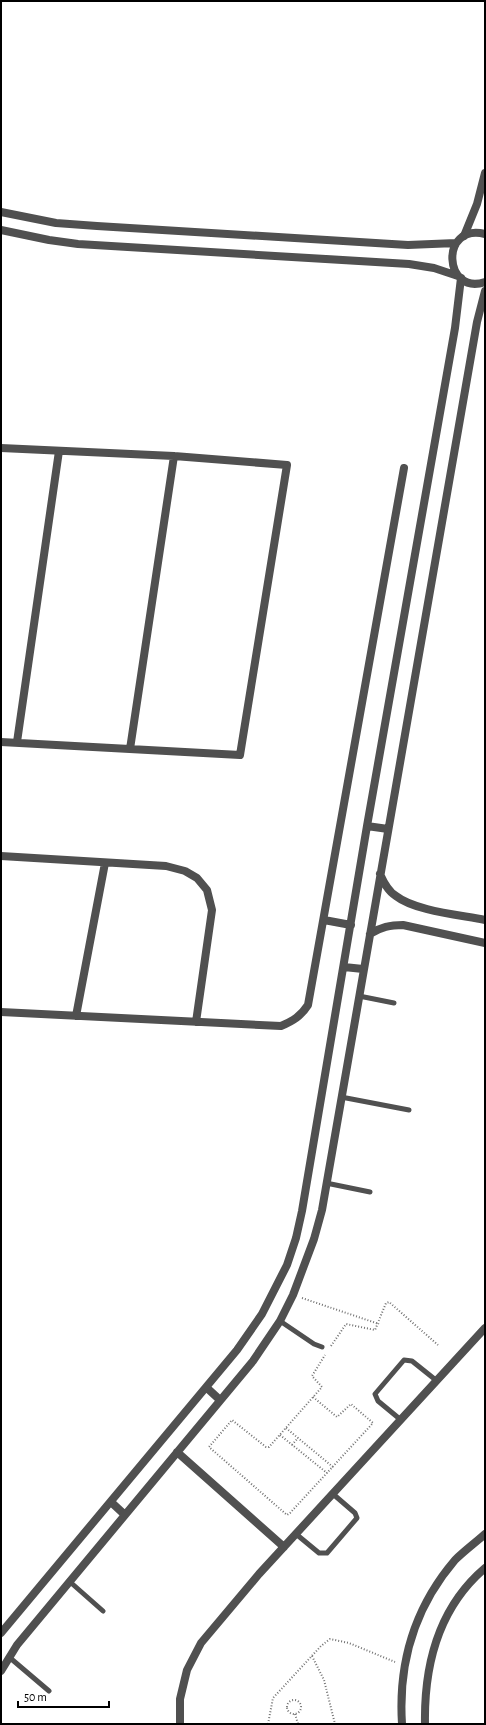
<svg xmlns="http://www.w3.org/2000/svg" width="486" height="1725" viewBox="0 0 486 1725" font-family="'Alegreya Sans',sans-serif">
<rect width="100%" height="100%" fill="#fff"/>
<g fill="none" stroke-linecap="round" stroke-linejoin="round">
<path stroke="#727272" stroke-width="2" stroke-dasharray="1 2" stroke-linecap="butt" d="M302,1298L379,1324
M331,1346L346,1324L375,1330L386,1303L389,1302L438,1345
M313,1397L337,1417L351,1404L373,1423L290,1513L287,1515L209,1447L232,1420L266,1447H269L322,1387L312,1376L325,1355
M286,1428L333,1467
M280,1435L327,1473
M292,1445L298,1438
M312,1656L324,1680L335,1724
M287 1707a7 7 0 1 1 14 0a7 7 0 1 1-14 0Z
M295,1714L298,1724
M268,1724L273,1698L321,1646L330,1639L349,1643L395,1662"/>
<path stroke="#505050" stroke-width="5" d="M359,996L394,1003
M341,1097L409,1110
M326,1183L370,1192
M280,1321L314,1344L322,1347
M401,1420L378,1401L375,1394L404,1360L412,1361L437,1381
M296,1534L319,1553H327L357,1518L355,1513L333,1494
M69,1581L103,1611
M9,1657L49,1691"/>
<path stroke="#505050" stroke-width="8" d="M464,236L477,204L485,173
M1,448L174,456L287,465L240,755L1,742
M17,742L59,451
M130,749L174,456
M367,826L388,829
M1,856L166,866L185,871L197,878L207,890L212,910L196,1022
M380,874C384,883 388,891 396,896C415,911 461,915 485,920
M324,920L351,925
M370,934C381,927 390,925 403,925L485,943
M344,967L363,969
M1,1012L281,1026C293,1021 301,1016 308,1005L404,468
M76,1016L105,863
M207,1388L220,1400
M177,1452L284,1547
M111,1502L125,1515
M1,1633L237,1350L262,1314L287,1265L296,1238L302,1211L367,826L455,328L461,278
M1,1671L17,1645L253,1361L280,1321L293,1295L314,1239L322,1210L477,322L485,291
M180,1724V1699L187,1670L201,1643L259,1574L485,1328
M402,1724C398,1662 414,1608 455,1560C464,1551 475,1543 485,1534
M425,1724C424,1665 438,1608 485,1568"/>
<path stroke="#505050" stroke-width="8" d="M1,212L56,223L97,226L408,245L456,243
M1,230L49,240L78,244L409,264L434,268L458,276
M485,234C439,223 444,296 485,282"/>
</g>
<rect width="486" height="1725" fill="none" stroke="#000000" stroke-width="4"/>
<path d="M18 1701v6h91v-6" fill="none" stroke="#000000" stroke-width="2"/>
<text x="24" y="1701" font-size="12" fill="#000000" stroke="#ffffff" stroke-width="3" paint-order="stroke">50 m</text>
</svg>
